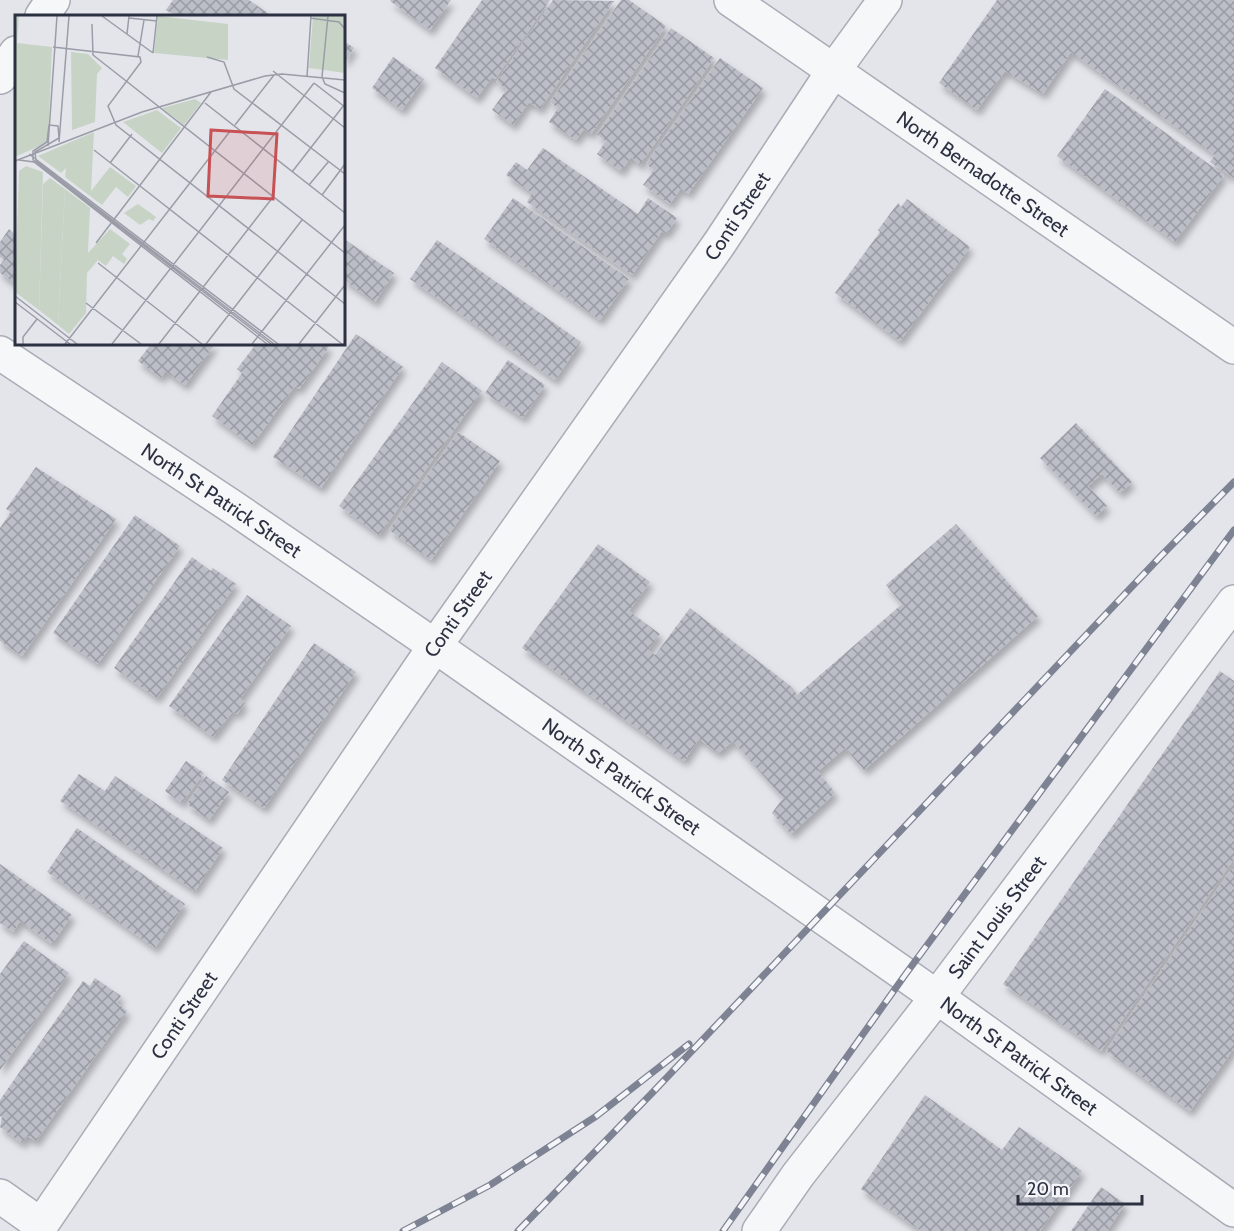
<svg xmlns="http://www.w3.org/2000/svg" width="1234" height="1231" viewBox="0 0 1234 1231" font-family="Cabin,sans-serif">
<defs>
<pattern id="building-cross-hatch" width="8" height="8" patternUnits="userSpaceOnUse" patternTransform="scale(1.5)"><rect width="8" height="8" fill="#bbbec7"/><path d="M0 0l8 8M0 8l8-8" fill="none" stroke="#989ba3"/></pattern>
<filter id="shadow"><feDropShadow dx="3.5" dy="6" stdDeviation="3" flood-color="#0004"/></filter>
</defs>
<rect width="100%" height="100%" fill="#e4e5eb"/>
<path fill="url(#building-cross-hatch)" filter="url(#shadow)" d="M173,0H249L272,16H176L166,10Z
M391,0H451L430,30L390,1Z
M482,0H550L495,79L492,77L477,98L435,68Z
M553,0L614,1L540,109L529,102L513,125L492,110L507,89L496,82Z
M621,0H629L666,26L591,134L584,129L576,140L549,122L558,108L550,102Z
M997,0H1234V178L1210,162L1215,155L1071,52L1043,94L1005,71L977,110L939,83Z
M671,28L714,58L640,165L631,157L621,171L597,154L606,141L597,135Z
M344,41L354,48L344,63Z
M393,57L424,79L402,110L372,88Z
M720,58L763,88L688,194L681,188L670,204L643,185L654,170L646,164Z
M1105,89L1224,175L1175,242L1057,156Z
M543,148L638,214L648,198L677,218L666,234L662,231L632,275L527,202L532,193L506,175L516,162L527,170Z
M513,198L629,279L600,320L484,239Z
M907,199L970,247L900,341L835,293L880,232L878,230L898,203L901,207Z
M9,229L16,235V284L0,273V265L4,260L0,257V242Z
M344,239L394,273L375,302L344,280Z
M437,240L581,342L555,380L410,279Z
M356,334L403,367L321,488L273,457Z
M151,344H215L185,385L165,371L161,378L138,361Z
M256,344H324L329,347L299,389L295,386L252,445L212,416L242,373L237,369Z
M508,360L545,385L523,418L485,393Z
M442,362L482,391L379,535L339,506Z
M1076,423L1132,482L1120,493L1102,474L1088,486L1107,506L1096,516L1040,458Z
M458,432L500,461L431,560L389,530Z
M36,467L116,519L22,656L0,641V528L11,512L6,509Z
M135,515L180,546L98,664L53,633Z
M956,524L1038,616L864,770L845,748L818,771L835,793L791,834L772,813L783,798L733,741L718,753L699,739L684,761L522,648L598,544L650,582L629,611L660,634L648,650L655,655L690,608L793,688L797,695L902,604L886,585Z
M192,557L211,571L213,568L236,584L157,698L114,668Z
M247,595L291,626L240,699L245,703L237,714L233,711L213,737L169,706Z
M314,643L356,672L264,808L222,780Z
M1220,671L1234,681V859L1101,1051L1003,984Z
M186,761L204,773L182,803L165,791Z
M79,774L105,791L115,776L223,848L195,891L60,801Z
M206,776L229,792L209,820L187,804Z
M77,828L185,904L155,948L47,872Z
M0,864L72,915L52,944L20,921L13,932L0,923Z
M1234,865V1048L1190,1111L1106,1051Z
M24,941L69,973L0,1070V974Z
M95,978L121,996L117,1003L127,1011L36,1141L27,1136L22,1143L0,1127L2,1117L0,1116V1100L83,981L90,986Z
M925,1095L1002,1150L1019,1127L1082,1171L1040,1231H921L861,1189Z
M1101,1187L1125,1204L1107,1231H1071Z"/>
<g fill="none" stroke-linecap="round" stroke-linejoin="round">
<defs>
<g id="minor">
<path id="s1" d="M731,0L1234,347"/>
<path d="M42,16L53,0"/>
<path d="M0,77L16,53"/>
<path id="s2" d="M0,353L234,508L435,646L937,997L1234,1210"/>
<path d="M0,1196L41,1225"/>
<path id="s3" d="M37,1231L435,646L719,244L834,70L885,0"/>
<path id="s4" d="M759,1231L798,1175L937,997L1234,602"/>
</g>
</defs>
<use href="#minor" stroke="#a9abb5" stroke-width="36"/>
<use href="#minor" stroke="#f6f7f9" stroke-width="33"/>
<defs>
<path id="rail" d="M403,1231L490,1185L595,1117L689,1044
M518,1231L654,1091L1160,557L1234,482
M723,1231L905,975L1234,530"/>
</defs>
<use href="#rail" stroke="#7e8393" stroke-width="7"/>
<use href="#rail" stroke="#f3f5f8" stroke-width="4.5" stroke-dasharray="14" stroke-linecap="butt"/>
</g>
<g text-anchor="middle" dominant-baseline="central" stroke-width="6" stroke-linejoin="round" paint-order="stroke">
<g font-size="20" fill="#2c3142" stroke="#f3f5f8">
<text stroke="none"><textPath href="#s1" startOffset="306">North Bernadotte Street</textPath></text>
<text stroke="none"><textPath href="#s3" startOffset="1233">Conti Street</textPath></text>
<text stroke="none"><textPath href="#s2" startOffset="266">North St Patrick Street</textPath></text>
<text stroke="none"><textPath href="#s3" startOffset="747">Conti Street</textPath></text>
<text stroke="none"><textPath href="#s2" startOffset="752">North St Patrick Street</textPath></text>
<text stroke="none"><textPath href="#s4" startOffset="394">Saint Louis Street</textPath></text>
<text stroke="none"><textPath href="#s3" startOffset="261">Conti Street</textPath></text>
<text stroke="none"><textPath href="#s2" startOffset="1238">North St Patrick Street</textPath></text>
</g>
</g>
<g transform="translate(15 15)">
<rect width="330" height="330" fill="#e4e5eb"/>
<path d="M0,1H4L2,28L37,32L33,127L0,142ZM143,1L213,9V45L139,38ZM56,37L73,39L87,53L82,59L80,107L57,115ZM180,84L186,88L169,110L147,93ZM142,95L166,113L147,138L108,107ZM79,117L76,176L95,152L121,171L113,182L101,172L87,190L50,162L51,153L46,158L23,141ZM11,151L28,157L24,295L0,277L4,156ZM50,174L75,193L73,238L95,214L115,229L107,239L112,244L109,249L98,241L91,251L83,245L72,258L71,298L54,319L43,310ZM123,189L141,202L138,206L134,204L125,210L109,198Z" fill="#c7d4c5"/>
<path d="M298,1H330V58L294,53ZM35,163L50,174L43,310L24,295L28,169Z" fill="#c7d4c5"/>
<path fill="none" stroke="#9a9da7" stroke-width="1.5" d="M87,1L138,38M313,1L307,62L310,69L330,78M114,3L142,6M295,3L324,7L330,14M77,9L78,40L330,238M112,19L114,1M38,32L125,42L126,47L93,91L101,110L330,289M138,38L142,1M123,41L129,5M192,42L209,47L219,74L330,159M258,56L330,113M292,62L296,1M299,68L330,92M190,88L330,198M220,110L259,60M44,127L54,1M33,131L42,1M79,135L327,329M14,139L263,329M4,145L19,147L252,329M0,146L127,97L250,61L267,59L330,65M95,148L117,119M277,157L329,90M294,170L314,146M307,180L330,149M81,228L196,77M83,248L187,329M0,281L62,329M0,287L55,329M71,288L126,329M8,329V322L22,304M50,329L216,115M97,329L299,68M144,329L258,182M191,329L287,205M237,329L330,210M256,329L18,145V136L32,127L34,110L43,111L44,123L20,137L21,146L259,329M284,329L330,270"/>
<path fill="#c75154" fill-opacity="0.15" stroke="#c75154" stroke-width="3" d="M196,115L262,119L258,184L193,181Z"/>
<rect width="330" height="330" fill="none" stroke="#2c3142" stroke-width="3"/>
</g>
<path d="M1018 1195v9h124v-9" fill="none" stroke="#2c3142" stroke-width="3"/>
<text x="1027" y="1195" font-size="18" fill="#2c3142" stroke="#f3f5f8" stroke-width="4.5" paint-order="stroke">20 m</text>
</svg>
